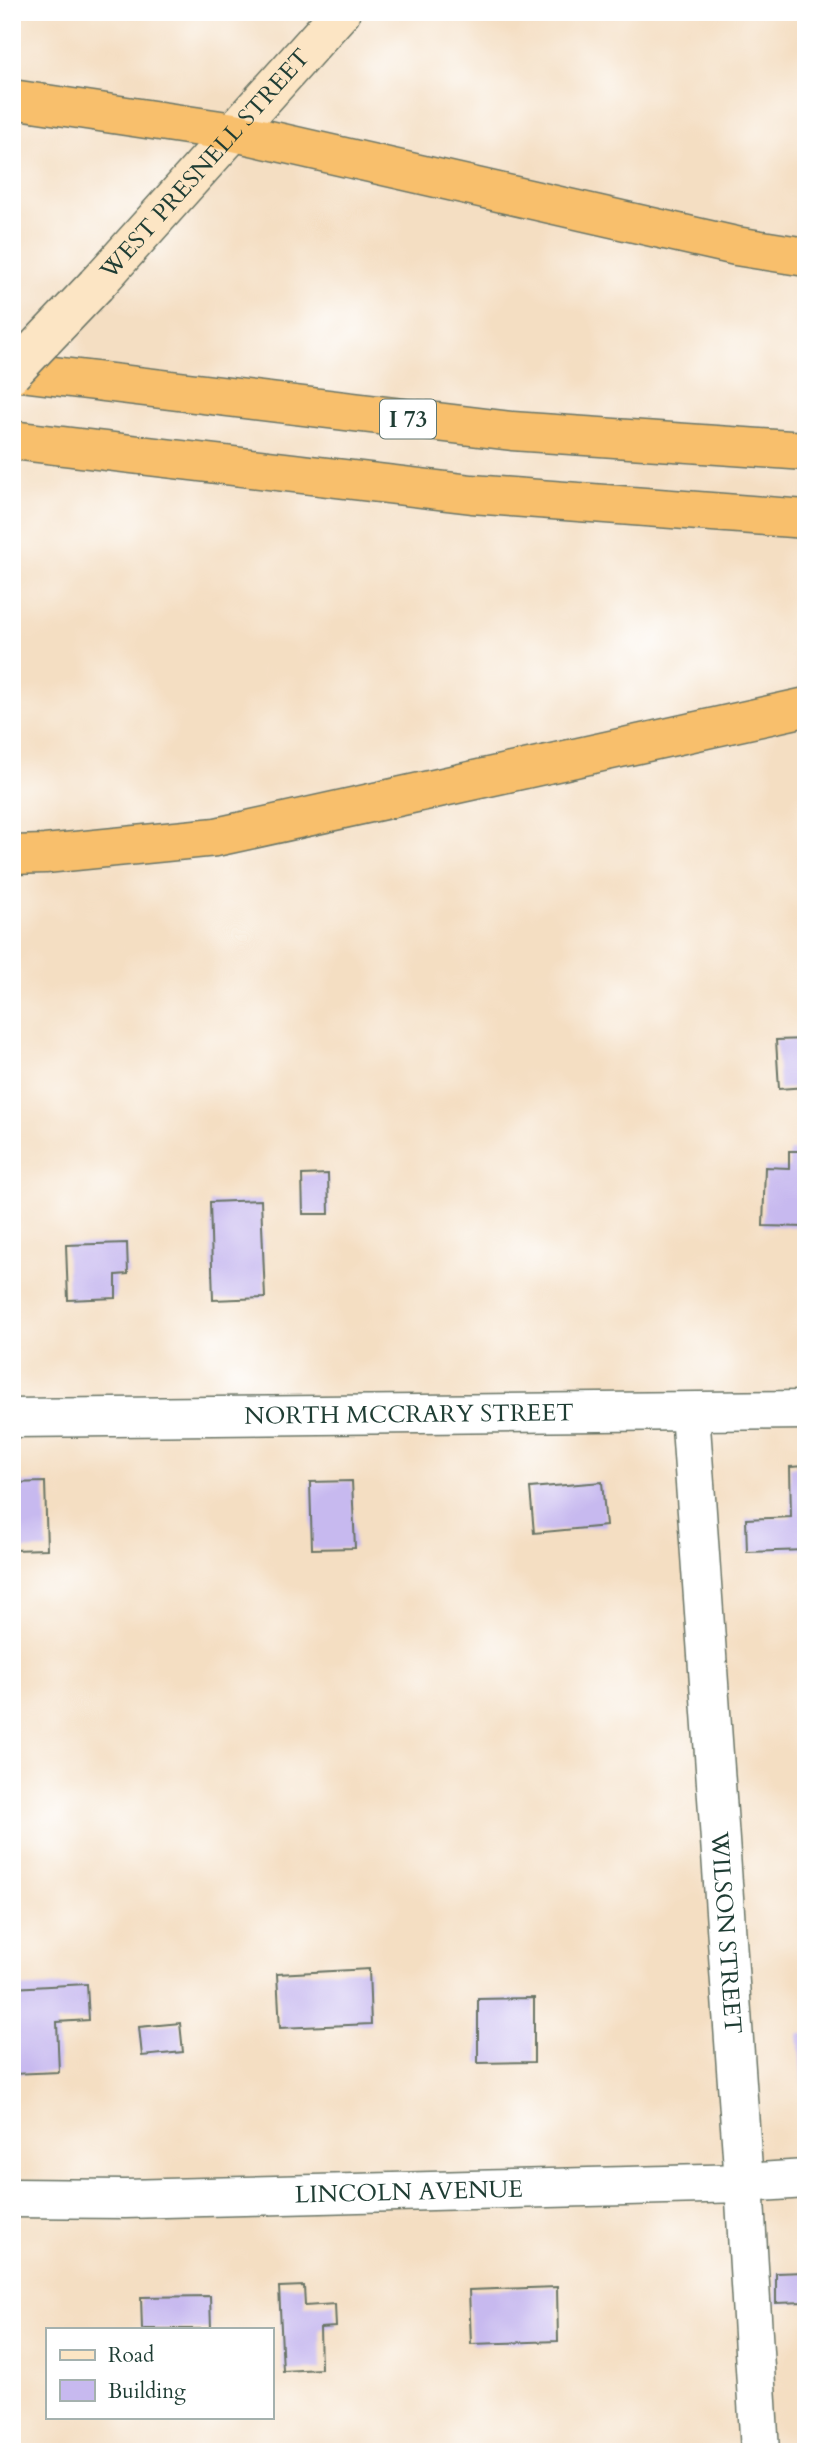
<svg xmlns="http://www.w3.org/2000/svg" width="818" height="2464" viewBox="0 0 818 2464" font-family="Cardo,serif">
<rect width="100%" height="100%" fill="#fff"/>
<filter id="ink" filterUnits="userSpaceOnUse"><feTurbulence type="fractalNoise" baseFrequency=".0143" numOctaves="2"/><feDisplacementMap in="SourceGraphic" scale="14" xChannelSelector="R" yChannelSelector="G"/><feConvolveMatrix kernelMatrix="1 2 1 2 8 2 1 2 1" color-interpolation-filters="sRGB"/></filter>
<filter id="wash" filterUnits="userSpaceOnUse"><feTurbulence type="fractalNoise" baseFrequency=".00686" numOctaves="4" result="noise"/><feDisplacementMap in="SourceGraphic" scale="28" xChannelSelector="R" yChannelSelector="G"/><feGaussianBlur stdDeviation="1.57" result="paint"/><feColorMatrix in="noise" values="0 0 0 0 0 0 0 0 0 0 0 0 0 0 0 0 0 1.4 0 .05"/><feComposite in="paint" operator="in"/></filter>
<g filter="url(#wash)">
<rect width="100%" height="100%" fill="#f4dec2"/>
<g id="blocks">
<path fill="#c7b9ef" d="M806,1039V1087L779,1089L776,1040Z
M789,1151H806V1227L763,1226L765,1167L789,1168Z
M328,1174L329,1214H303L302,1175Z
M261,1200L265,1298L213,1300L210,1202Z
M127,1243L128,1274L116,1275V1298L68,1300L66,1245Z
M806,1466V1550L747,1552L746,1519L791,1517L790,1467Z
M352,1481L355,1548L312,1549L310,1482Z
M45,1482L47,1549L12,1550V1483Z
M602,1482L606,1526L534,1533L530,1488Z
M369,1969L371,2024L280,2028L277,1974Z
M87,1984L89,2020L57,2022L59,2072L12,2074V1988Z
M534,1998V2062L478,2063V1999Z
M180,2023L183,2052L142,2056L139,2027Z
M798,2034H806V2084H802Z
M806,2272V2302L776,2303V2273Z
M304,2286L305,2306L335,2304L336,2327L320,2328L321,2369L283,2371L279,2287Z
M557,2287L558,2341L471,2344L469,2290Z
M210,2296L211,2329H142L141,2297Z"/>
</g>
</g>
<g filter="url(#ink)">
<use href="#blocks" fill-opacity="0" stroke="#6a7566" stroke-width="2"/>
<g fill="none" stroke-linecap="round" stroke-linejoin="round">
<defs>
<g id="street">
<path id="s1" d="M690,1412L744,2183L760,2452"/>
<path id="s2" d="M12,1418L806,1410"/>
<path id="s3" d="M12,2198L125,2199L744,2183L806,2179"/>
</g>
<g id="secondary">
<path id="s4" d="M96,285L341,12"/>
</g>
<path id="highway" d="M12,99L234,132L736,246L806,257
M12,371L512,431L806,451
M12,440L472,494L806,519
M12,855L45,854L216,837L806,707"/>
</defs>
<use href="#street" stroke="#6a7566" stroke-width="41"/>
<use href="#secondary" stroke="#6a7566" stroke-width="41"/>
<use href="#highway" stroke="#6a7566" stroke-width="41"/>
<use href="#street" stroke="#fff" stroke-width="38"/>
<use href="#secondary" stroke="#fce5c4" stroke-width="38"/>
<use href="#highway" stroke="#f8bf6c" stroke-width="38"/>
<defs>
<path id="secondary-bridge" d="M12,373L96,285"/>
</defs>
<use href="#secondary-bridge" stroke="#6a7566" stroke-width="41" stroke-linecap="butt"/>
<use href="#secondary-bridge" stroke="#fce5c4" stroke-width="38"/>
</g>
</g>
<g text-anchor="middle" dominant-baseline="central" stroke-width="6" stroke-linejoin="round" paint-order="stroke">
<rect fill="#fff" stroke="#627771" stroke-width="2" x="380" y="399.5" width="56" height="39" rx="5"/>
<g font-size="23" font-weight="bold" fill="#1f3d34">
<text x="408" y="419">I 73</text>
</g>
<g font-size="24" fill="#1f3d34" stroke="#fff">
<text stroke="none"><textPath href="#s4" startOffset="163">WEST PRESNELL STREET</textPath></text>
<text stroke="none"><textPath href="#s2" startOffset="397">NORTH MCCRARY STREET</textPath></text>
<text stroke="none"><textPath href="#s1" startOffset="522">WILSON STREET</textPath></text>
<text stroke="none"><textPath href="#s3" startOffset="397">LINCOLN AVENUE</textPath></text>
</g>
</g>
<rect width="818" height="2464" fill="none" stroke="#fff" stroke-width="42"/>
<rect x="46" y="2328" width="228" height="91" fill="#ffffff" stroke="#a5b1ae" stroke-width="2"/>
<rect x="60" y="2350" width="35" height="10" fill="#fce5c4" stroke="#a5b1ae" stroke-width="2"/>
<text x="108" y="2362" font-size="21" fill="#1f3d34">Road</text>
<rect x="60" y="2380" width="35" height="21" fill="#c7b9ef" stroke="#a5b1ae" stroke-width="2"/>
<text x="108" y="2398" font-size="21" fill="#1f3d34">Building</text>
</svg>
